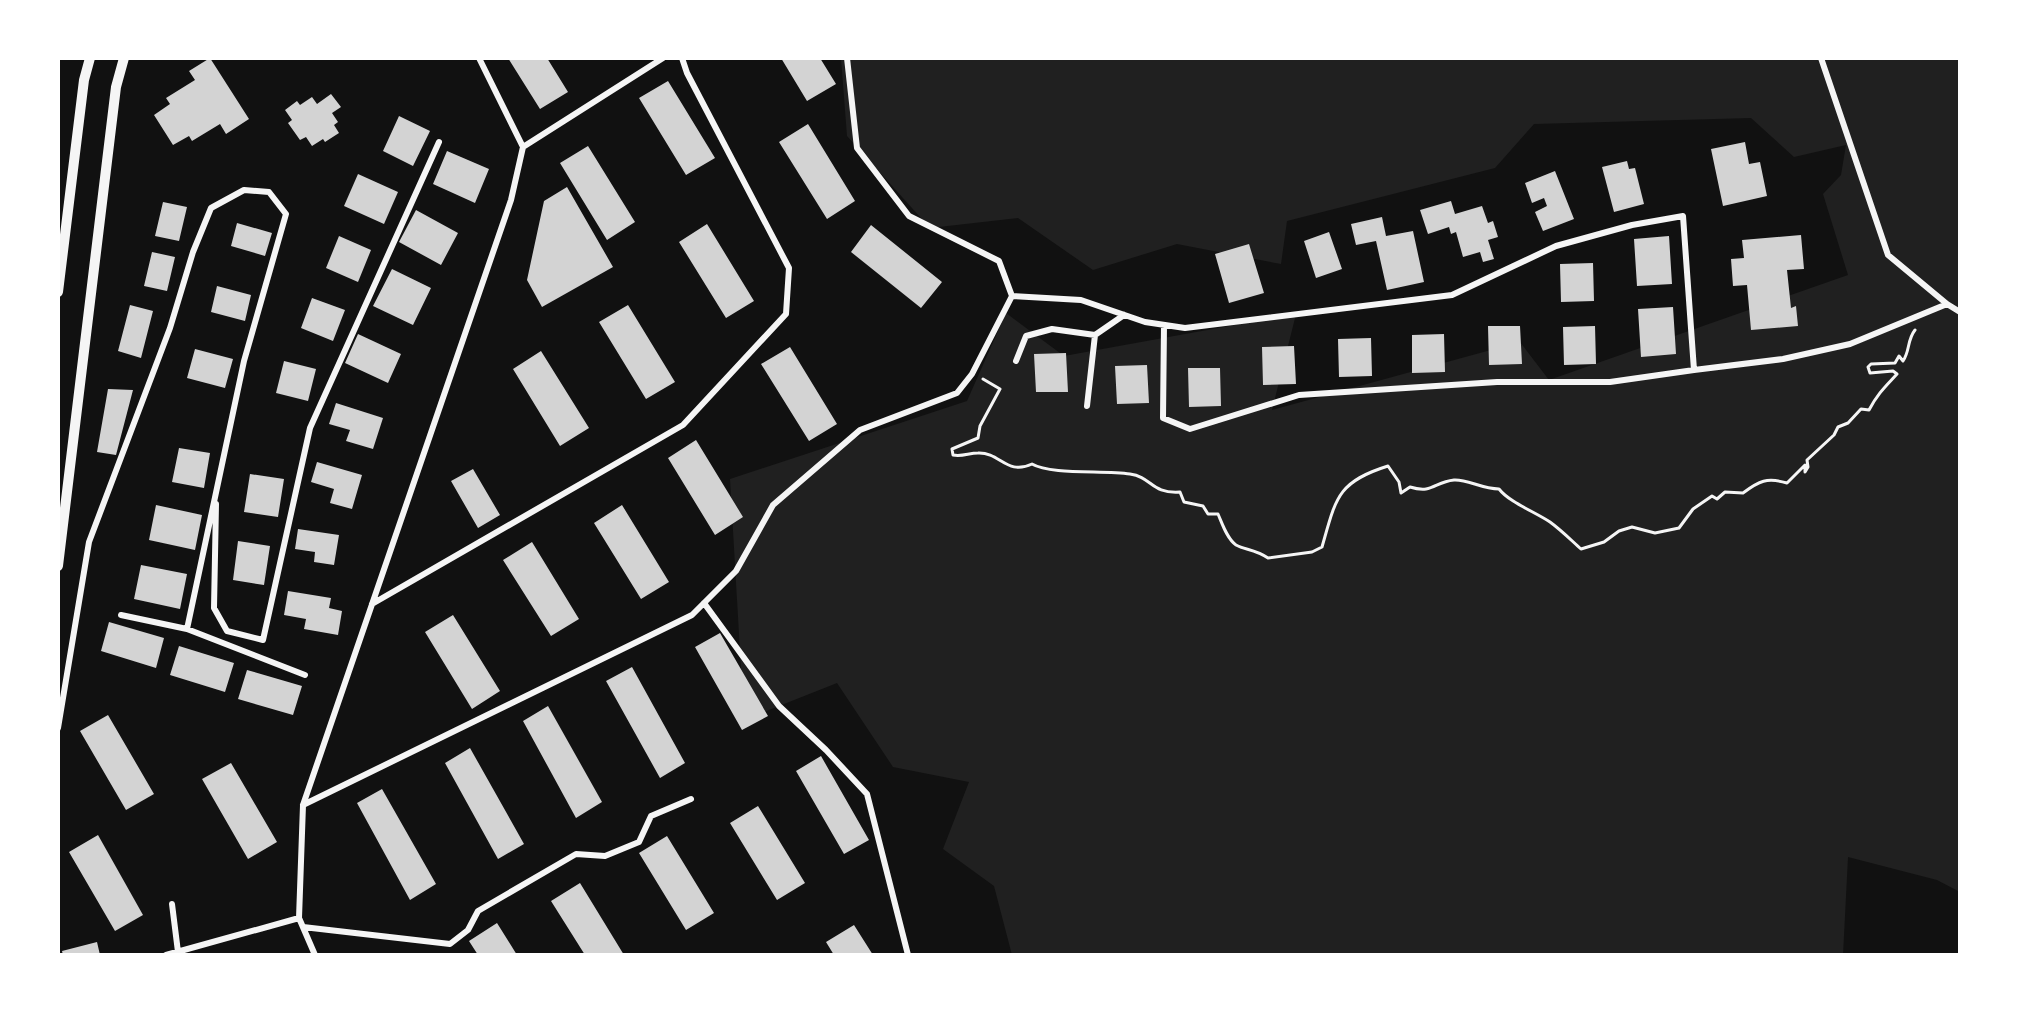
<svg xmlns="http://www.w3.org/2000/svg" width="2018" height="1013" viewBox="0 0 2018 1013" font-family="Poppins,sans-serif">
<rect width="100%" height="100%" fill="#111"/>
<path fill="#202020" d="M841,58H1960V892L1937,880L1848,857L1843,955H1012L994,886L943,849L969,782L893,767L837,683L744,720L730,479L967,401L1006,313L1064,356L1296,314L1272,410L1520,342L1549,380L1848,275L1823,194L1841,175L1846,145L1794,157L1751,118L1534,124L1495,168L1287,221L1281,264L1177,244L1093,270L1018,218L930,228L847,136Z"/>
<path fill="#d3d3d3" d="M210,58L249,119L226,134L220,124L192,141L189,136L173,145L154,115L170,104L166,98L195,80L189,71Z
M508,58H547L568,92L540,109Z
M781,58H820L836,84L807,101Z
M668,81L715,158L686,175L639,98Z
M331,94L341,107L332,113L338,122L334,125L339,133L325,142L323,139L312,146L306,137L300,140L288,123L292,120L285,110L297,101L300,105L312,97L317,104Z
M399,116L430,131L413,166L383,151Z
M808,124L855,201L827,219L779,142Z
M1745,142L1749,164L1760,162L1767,196L1723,206L1711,149Z
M588,146L635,222L607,240L560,163Z
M447,151L489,169L475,203L433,184Z
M1627,161L1629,169L1635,168L1644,204L1614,212L1602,167Z
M1555,171L1574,219L1543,231L1535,212L1547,206L1544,198L1532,203L1525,183Z
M358,174L398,192L384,224L344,206Z
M567,187L613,267L542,307L527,280L544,201Z
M1451,201L1455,214L1482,206L1488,223L1493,221L1498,237L1488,240L1494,259L1483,262L1480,252L1463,257L1456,232L1451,234L1449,227L1428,234L1420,210Z
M163,202L187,207L179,241L155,236Z
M416,210L458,233L441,265L399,242Z
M1382,217L1386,236L1413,231L1424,282L1387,290L1376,241L1356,245L1351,224Z
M237,223L272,233L265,256L231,246Z
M707,224L754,301L726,318L679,242Z
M871,225L942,282L921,308L851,252Z
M1329,232L1342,269L1316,278L1304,241Z
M1801,235L1804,269L1787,270L1791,308L1796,306L1798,326L1751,330L1747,285L1733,286L1731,259L1744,258L1742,240Z
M339,236L371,250L358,282L326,268Z
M1669,236L1672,284L1637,286L1634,239Z
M1249,244L1264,293L1229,303L1215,254Z
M152,252L175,257L167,291L144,286Z
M1593,263L1594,301L1561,302L1560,264Z
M392,269L431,288L413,325L373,306Z
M217,286L251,295L245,321L211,312Z
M312,298L345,310L333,341L301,328Z
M130,305L153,311L141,358L118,351Z
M628,305L675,382L646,399L599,322Z
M1673,307L1676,354L1641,357L1638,309Z
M1488,326H1520L1522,364L1489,365Z
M1595,326L1596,364L1564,365L1563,327Z
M358,334L401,354L388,383L345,363Z
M1444,334L1445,372L1412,373V335Z
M1371,338L1372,376L1339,377L1338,339Z
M1294,346L1296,384L1263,385L1262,347Z
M790,347L837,424L809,441L761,364Z
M195,349L233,359L225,388L187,378Z
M541,351L589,428L560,446L513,369Z
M1066,353L1068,392H1036L1034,354Z
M284,361L316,369L308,401L276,393Z
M1147,365L1149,403L1117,404L1115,366Z
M1188,368H1220L1221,406L1189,407Z
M108,389L133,390L116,455L97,452Z
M336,403L383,418L373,449L346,441L350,430L329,424Z
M696,440L743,517L715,535L668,458Z
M179,448L210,453L204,488L172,482Z
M317,462L362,475L352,509L330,503L334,489L311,482Z
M473,469L500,515L478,528L451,481Z
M250,474L284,479L278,517L244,512Z
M156,505L202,515L195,550L149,540Z
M622,505L669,582L641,599L594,523Z
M298,529L339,535L334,565L314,562L315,552L295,549Z
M238,541L270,546L264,585L233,580Z
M532,542L579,619L551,636L503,560Z
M141,565L187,574L180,609L134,599Z
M288,591L331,598L329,608L342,611L338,635L304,629L306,619L284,615Z
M453,615L500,691L472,709L425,632Z
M109,622L164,638L156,668L101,651Z
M720,633L768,716L742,730L695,647Z
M179,646L234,663L225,692L170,675Z
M632,667L685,763L660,778L606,681Z
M247,670L302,686L293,715L238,699Z
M548,706L602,802L576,818L523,721Z
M108,715L154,794L126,810L80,731Z
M470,748L524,844L498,859L445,763Z
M821,756L869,840L844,854L796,771Z
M231,763L277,842L248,859L202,779Z
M382,789L436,884L410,900L357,803Z
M758,806L805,883L777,900L730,823Z
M98,835L143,915L115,931L69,852Z
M667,836L714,913L686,930L639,853Z
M580,883L624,955H585L551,901Z
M497,923L517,955H478L469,941Z
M854,925L873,955H834L826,942Z
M97,942L100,955H63L62,951Z"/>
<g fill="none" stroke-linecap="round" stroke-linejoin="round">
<path stroke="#f5f5f5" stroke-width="3" d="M983,379L1000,389L980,426L978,438L952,449L953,455C962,457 969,453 978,453C1000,452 1007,476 1032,464C1051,475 1103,470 1130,474C1152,477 1151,494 1180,492L1184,502L1203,506L1208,514H1218C1222,523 1227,539 1236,545C1245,550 1255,549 1268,558L1312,552L1322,547C1336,498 1337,482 1388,466L1399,482L1401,493L1410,487C1433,494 1434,482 1454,480C1467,479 1482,489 1499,489C1509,502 1535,512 1550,522C1561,530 1571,540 1581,549L1604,542L1619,531L1632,527L1655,533L1679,528L1693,509L1712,496L1717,499L1725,492L1743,493C1759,481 1767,477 1787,483L1805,465V472L1808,467L1807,460L1834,435L1838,427L1848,423L1861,409L1869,410C1878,393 1886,386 1897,374L1893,371L1870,373L1868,367L1871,364L1895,363L1899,356L1903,361C1910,351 1907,340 1915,330"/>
<path stroke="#f5f5f5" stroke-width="6" d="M1821,58L1888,255L1947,304L1960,312
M523,147L663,58
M1012,296L1081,300L1145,322L1185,328L1452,295L1556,246L1632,225L1683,216L1694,370L1783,359L1850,344L1947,304
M1164,325L1163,418L1190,429L1299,395L1497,382H1610L1694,370
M1016,361L1026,336L1052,329L1095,335
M1087,406L1095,335L1124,315
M216,504L214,608L227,631L263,640L310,428L439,142
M704,603L779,706L826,750L867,794L908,955
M372,604L683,425L786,314L789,268L687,73L682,58
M121,615L187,629
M58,728L89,542L170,328L193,252L211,208L244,190L269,192L286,214L244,361L187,629L305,675
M303,805L692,615L736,571L773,505L860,430L957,393L972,374L1012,296L999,261L909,216L857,148L847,58
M172,904L178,952
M303,927L450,944L468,930L478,911L576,854L605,856L639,842L651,816L691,799
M166,955L299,918
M315,955L299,918L303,805L511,200L523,147L479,58"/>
<path stroke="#f5f5f5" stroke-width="10" d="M58,292L84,80L90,58
M58,566L116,87L124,58"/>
</g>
<rect width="2018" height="1013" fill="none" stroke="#ffffff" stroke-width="120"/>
</svg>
